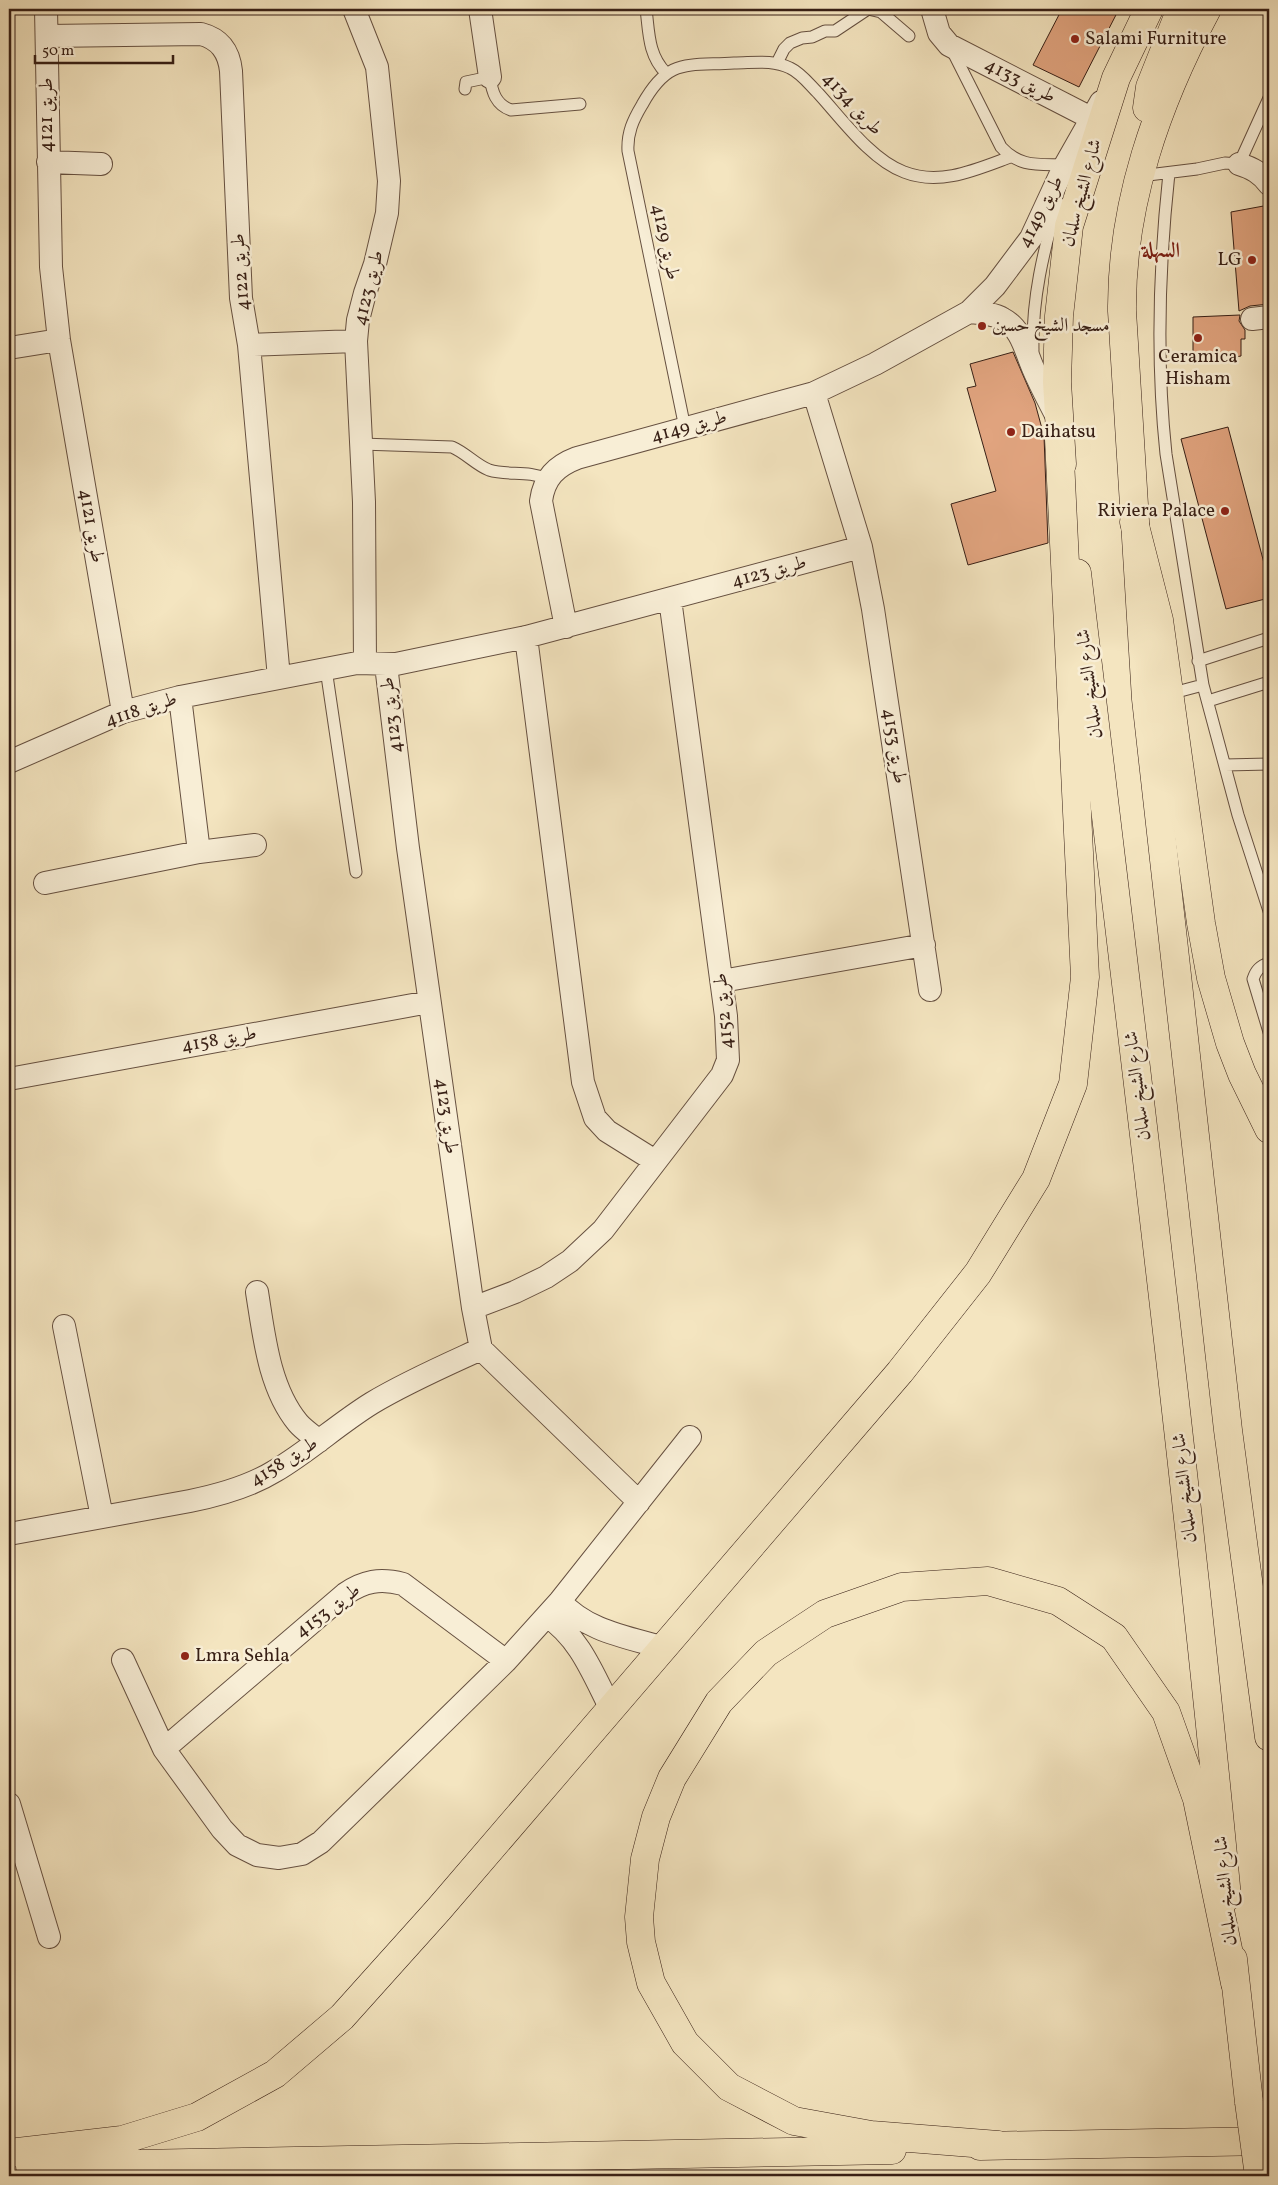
<svg xmlns="http://www.w3.org/2000/svg" width="1278" height="2185" viewBox="0 0 1278 2185" font-family="Vollkorn,Amiri,serif">
<rect width="100%" height="100%" fill="#f4e5c0"/>
<filter id="stains"><feTurbulence type="fractalNoise" baseFrequency=".004" numOctaves="4"/><feColorMatrix values="0 0 0 0 .2 0 0 0 0 .09 0 0 0 0 .02 0 0 0 .5 -.17"/></filter>
<radialGradient id="worn" r=".72"><stop offset=".6" stop-color="#630" stop-opacity="0"/><stop offset="1" stop-color="#630" stop-opacity=".3"/></radialGradient>
<path fill="#e1a47f" stroke="#371f15" d="M1062,9H1119L1079,87L1033,65Z
M1269,205V304L1250,306L1239,311L1231,212Z
M1240,315L1239,321L1245,330V339H1241V356L1193,364V317Z
M1013,352L1035,403L1044,436L1048,543L968,565L951,504L996,491L967,388L976,386L970,364Z
M1228,427L1269,582V598L1226,609L1181,439Z"/>
<g fill="none" stroke-linecap="round" stroke-linejoin="round">
<defs>
<path id="lane" d="M646,9C649,32 648,55 666,73
M951,48L1001,147C1020,168 1039,164 1065,165
M777,63L784,49L790,43L802,38L812,37L825,31H835L868,9L881,12L909,36
M465,89L466,82L490,77C492,92 496,105 511,110L580,104
M1169,173C1159,266 1156,360 1166,454L1203,685L1238,815L1269,911
M1140,176L1197,169L1225,163L1239,164L1269,98
M1033,350C1032,299 1043,251 1058,202
M685,428L628,151C627,133 633,120 642,105C668,58 685,66 734,63C753,63 772,59 790,68C801,73 809,84 818,93C841,118 871,160 904,172C940,186 975,170 1010,157
M361,444L452,447C466,453 476,465 489,470C508,476 528,470 547,479
M1198,661L1269,638
M326,669L356,872
M1169,694L1203,685
M1208,701L1269,682
M1225,765L1269,764
M1269,963C1260,966 1256,970 1253,979L1269,1032"/>
<path id="street" d="M46,9L51,267L59,340L123,712
M354,9L377,67L389,181L387,213L375,264L365,293L358,320L356,341L364,502L365,663
M480,9L490,77
M932,9L939,33L949,45L1091,118
M47,36L201,34C220,39 229,52 231,71L241,298L249,345L279,678
M48,162L101,164
M1239,164C1252,168 1261,173 1269,184
M969,312C980,313 993,313 1003,319C1022,329 1025,350 1033,368C1040,385 1049,401 1057,417
M1252,319L1269,317
M249,345L356,341
M9,348L59,340
M814,393L861,547L873,609L930,990
M566,627L541,501C544,478 556,466 577,458L814,393L875,364L969,312L995,286L1031,238L1063,169L1101,102
M526,637L583,1082L595,1118L607,1131L655,1161
M386,665L408,848L473,1308L481,1349L639,1502
M180,697L199,852
M9,762L123,712L180,697L357,663L396,664L526,637L861,547
M45,883L199,852L255,845
M722,981L924,945
M9,1079L429,1002
M257,1292C264,1336 269,1388 298,1423C304,1430 312,1435 319,1441
M473,1308L515,1292L546,1277L570,1261L603,1230L722,1075L728,1060L726,1016L670,599
M64,1326L102,1517
M9,1534L190,1501C220,1495 249,1487 275,1471C309,1451 338,1424 372,1403C407,1382 444,1366 481,1349
M560,1601C586,1631 627,1637 664,1648
M547,1616C580,1638 593,1674 611,1709
M123,1660L164,1749L222,1829L237,1845L257,1855L279,1858L302,1854L321,1842L506,1661L560,1601L690,1437
M164,1749L345,1594C364,1581 380,1578 403,1584L506,1661
M9,1804L49,1937"/>
<path id="primary" d="M1207,9C1157,103 1121,204 1122,311L1146,699L1228,1430L1269,1737
M1147,108L1150,87L1181,9
M1062,464L1057,382L1059,316L1069,226L1116,78L1149,9
M1077,573C1129,1014 1185,1455 1227,1897
M1233,1959L1249,2102"/>
<path id="highway" d="M1134,522L1159,620L1201,923L1211,978L1230,1043L1242,1074L1269,1129
M998,2145L871,2135L794,2121L729,2087L685,2043L651,1983L641,1942L639,1917L645,1859L656,1817L672,1778L719,1702L766,1653L825,1614L902,1587L988,1581L1058,1601L1114,1637L1166,1712L1197,1799L1235,1983
M980,2146L1269,2141
M9,2153L122,2140L197,2117L275,2074L342,2017L439,1909L900,1372L978,1273L1036,1179L1073,1084L1085,977L1059,439
M30,2166L892,2150"/>
</defs>
<use href="#lane" stroke="#665040" stroke-width="13"/>
<use href="#street" stroke="#665040" stroke-width="24"/>
<use href="#primary" stroke="#371f15" stroke-width="29"/>
<use href="#highway" stroke="#371f15" stroke-width="29"/>
<use href="#lane" stroke="#f8eed6" stroke-width="11"/>
<use href="#street" stroke="#f8eed6" stroke-width="22"/>
<use href="#primary" stroke="#f4e5c0" stroke-width="28"/>
<use href="#highway" stroke="#f4e5c0" stroke-width="28"/>
<defs>
<path id="primary-bridge" d="M1249,2102L1259,2176"/>
</defs>
<use href="#primary-bridge" stroke="#371f15" stroke-width="29" stroke-linecap="butt"/>
<use href="#primary-bridge" stroke="#f4e5c0" stroke-width="28"/>
</g>
<g fill="#8f2418" stroke="#f8eed6" stroke-width="2">
<circle cx="1075" cy="39" r="5"/>
<circle cx="1252" cy="260" r="5"/>
<circle cx="982" cy="326" r="5"/>
<circle cx="1198" cy="338" r="5"/>
<circle cx="1011" cy="432" r="5"/>
<circle cx="1225" cy="511" r="5"/>
<circle cx="185" cy="1656" r="5"/>
</g>
<g text-anchor="middle" dominant-baseline="central" stroke-width="5" stroke-linejoin="round" paint-order="stroke">
<g font-size="19" fill="#371f15" stroke="#f8eed6" text-anchor="start">
<text x="1085" y="39">Salami Furniture</text>
<text x="1242" y="260" text-anchor="end">LG</text>
<text x="992" y="326">مسجد الشيخ حسين</text>
<text x="1198" y="357" text-anchor="middle">Ceramica<tspan x="1198" dy="22">Hisham</tspan></text>
<text x="1021" y="432">Daihatsu</text>
<text x="1215" y="511" text-anchor="end">Riviera Palace</text>
<text x="195" y="1656">Lmra Sehla</text>
</g>
<g font-size="19" fill="#371f15" stroke="#f8eed6">
<text transform="translate(1020 81) rotate(27)">طريق 4133</text>
<text transform="translate(852 104) rotate(47)">طريق 4134</text>
<text transform="translate(47 115) rotate(-90)">طريق 4121</text>
<text transform="translate(1082 193) rotate(-75)">شارع الشيخ سلمان</text>
<text transform="translate(1041 212) rotate(-63)">طريق 4149</text>
<text transform="translate(665 242) rotate(78)">طريق 4129</text>
<text transform="translate(241 272) rotate(-94)">طريق 4122</text>
<text transform="translate(369 288) rotate(-76)">طريق 4123</text>
<text transform="translate(689 427) rotate(-15)">طريق 4149</text>
<text transform="translate(91 526) rotate(80)">طريق 4121</text>
<text transform="translate(769 572) rotate(-15)">طريق 4123</text>
<text transform="translate(1090 684) rotate(-97)">شارع الشيخ سلمان</text>
<text transform="translate(141 710) rotate(-18)">طريق 4118</text>
<text transform="translate(392 715) rotate(-97)">طريق 4123</text>
<text transform="translate(894 746) rotate(81)">طريق 4153</text>
<text transform="translate(724 1011) rotate(-95)">طريق 4152</text>
<text transform="translate(219 1040) rotate(-10)">طريق 4158</text>
<text transform="translate(1138 1086) rotate(-97)">شارع الشيخ سلمان</text>
<text transform="translate(446 1116) rotate(82)">طريق 4123</text>
<text transform="translate(284 1462) rotate(-32)">طريق 4158</text>
<text transform="translate(1185 1488) rotate(-96)">شارع الشيخ سلمان</text>
<text transform="translate(328 1611) rotate(-37)">طريق 4153</text>
<text transform="translate(1226 1891) rotate(-95)">شارع الشيخ سلمان</text>
</g>
<g font-size="21" font-weight="bold" fill="#7a1f14" stroke="#f8eed6">
<text x="1161" y="251">السهلة</text>
</g>
</g>
<rect width="1278" height="2185" fill="none" stroke="#f4e5c0" stroke-width="30"/>
<rect x="10" y="10" width="1258" height="2165" fill="none" stroke="#371f15" stroke-width="2.5"/>
<rect x="15" y="15" width="1248" height="2155" fill="none" stroke="#371f15"/>
<path d="M35 55v8h138v-8" fill="none" stroke="#371f15" stroke-width="2.5"/>
<text x="42" y="55" font-size="15" fill="#371f15" stroke="#f8eed6" stroke-width="4" paint-order="stroke">50 m</text>
<rect width="100%" height="100%" filter="url(#stains)"/>
<rect width="100%" height="100%" fill="url(#worn)"/>
</svg>
